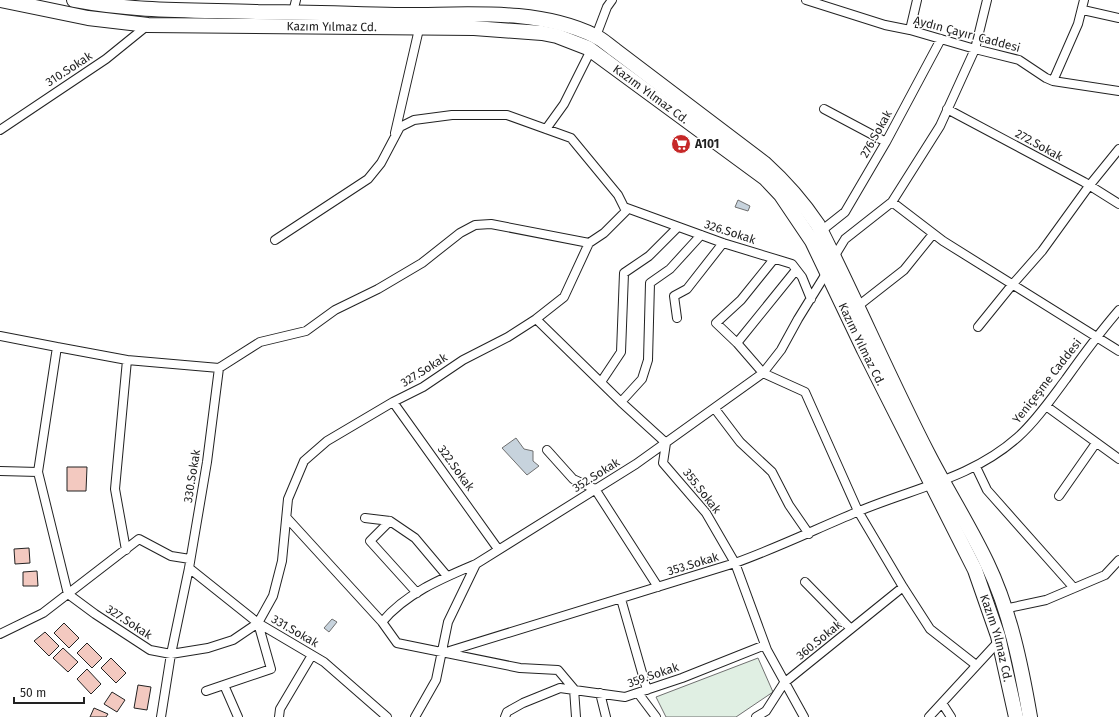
<svg xmlns="http://www.w3.org/2000/svg" width="1119" height="717" viewBox="0 0 1119 717" font-family="'Fira Sans',sans-serif">
<rect width="100%" height="100%" fill="#fff"/>
<path fill="#e0efe3" stroke="#6f6f6f" d="M758,658L773,692L736,717H666L656,697Z"/>
<path fill="#c7d3dd" stroke="#6f6f6f" d="M738,200L750,206L748,211L735,207Z
M516,438L524,449L533,451V461L539,466L527,475L502,448Z
M332,619L337,622L329,632L324,628Z"/>
<path fill="#f3c9c0" stroke="#222" d="M67,467H87L86,491H67Z
M29,548L30,563L15,564L14,549Z
M37,571L38,586H23V572Z
M64,623L79,638L69,648L54,633Z
M45,632L59,646L49,656L34,641Z
M87,643L102,658L92,668L77,653Z
M63,648L78,662L68,672L53,658Z
M111,658L126,673L116,683L101,668Z
M87,669L101,684L91,694L77,679Z
M138,685L151,687L147,710L134,708Z
M112,692L125,700L117,712L104,704Z
M94,708L108,714L106,717H90Z"/>
<g fill="none" stroke-linecap="round" stroke-linejoin="round">
<defs>
<path id="minor" d="M806,0L885,25L910,30L975,49L1019,60L1046,78L1053,81L1119,91
M1083,10L1119,18
M293,12L296,0
M910,30L917,0
M596,36L607,7L612,0
M1053,81L1078,24L1084,0
M824,109L886,142
M947,109L1084,182L1119,204
M546,129L564,104L591,50
M0,130L106,59L148,25
M395,133L419,29
M892,202L943,241L1119,351
M624,207L723,243L792,264L802,277L811,299
M821,231L845,212L886,142L941,39
M834,257L845,239L892,202L940,126L975,49L987,0
M796,270L737,343L763,373L805,392L858,511L903,587L930,629L976,665
M858,306L904,270L933,234
M677,318L674,296L687,289L723,243
M536,319L621,402L666,443L663,463L706,513L735,563L767,650L804,717
M978,327L1012,285L1042,251L1089,186L1119,149
M0,336L57,347L38,472
M737,343L716,323L741,300L774,259
M57,347L127,360
M601,382L621,352L624,273L649,256L678,227
M393,402L498,549
M621,402L642,379L648,360L650,283L670,269L701,235
M1046,406L1119,459
M715,409L740,442L772,472L789,505L809,534
M547,450L573,479L595,489L658,587
M976,467L987,490L1074,588
M0,471L38,472L68,594L95,614L150,650L171,654L208,648L233,640L258,623L273,596L282,561L288,499L304,461L327,441L393,402L423,387L463,360L508,337L536,319L564,297L589,243L604,233L626,211L618,195L571,138L507,115H452L414,120L400,127L381,163L368,179L275,240
M1059,496L1096,443
M287,518L382,622
M365,518L390,521L415,538L447,576
M390,521L370,541L417,593
M126,550L115,489L127,360L219,368
M476,564C443,578 406,593 382,622L397,643L520,668L558,670L574,689L576,717
M189,568L258,623L324,662L387,717
M805,582L851,629
M621,599L647,690
M1004,609L1046,600L1105,575L1119,560
M0,634L43,613L139,539L171,556L190,559
M443,653L735,563C777,548 816,529 857,512C913,488 971,479 1018,437C1036,421 1051,399 1066,379C1083,355 1100,332 1119,310
M224,685L238,717
M206,691L271,669L258,623
M600,693L606,717
M638,693L656,717
M942,703L951,717
M161,717L171,654L189,568L207,462L219,368L260,342L306,331L335,310L378,289L422,263L460,233L475,225L491,224L589,243
M279,717L280,709L312,655
M415,717L436,680L448,622L476,564L636,464L763,373L781,350L798,319L827,272
M505,717L507,712L523,703L560,688L625,697L682,678L765,645
M756,717L766,711L784,683L903,587
M929,717L999,641"/>
<g id="trunk">
<path id="s1" d="M1,0L88,18L148,25L474,28L542,33L557,36L588,48L765,178L781,195L812,241L864,350L975,570L998,636L1016,717"/>
<path d="M74,0C136,12 195,10 258,12C304,12 349,14 395,15C460,16 534,6 595,36C602,39 608,45 615,50L764,163C785,182 802,201 818,225C856,300 889,378 928,454C947,491 969,525 987,563C1010,611 1021,665 1030,717"/>
</g>
</defs>
<use href="#minor" stroke="#222" stroke-width="10"/>
<use href="#trunk" stroke="#222" stroke-width="16"/>
<use href="#minor" stroke="#fff" stroke-width="8"/>
<use href="#trunk" stroke="#fff" stroke-width="14"/>
</g>
<defs>
<symbol id="supermarket-disc" viewBox="-11 -11 22 22"><circle r="9.5" fill="#c62828" stroke="#fff"/><path d="M-6-5.5h2.5l.6 2H6L4.5 2H-2.5L-4.4-4H-6ZM-1.5 3.2a1.3 1.3 0 1 0 .1 0ZM3 3.2a1.3 1.3 0 1 0 .1 0Z" fill="#fff"/></symbol>
</defs>
<g fill-rule="evenodd">
<use href="#supermarket-disc" x="670" y="133" width="22" height="22"/>
</g>
<g text-anchor="middle" dominant-baseline="central" stroke-width="3" stroke-linejoin="round" paint-order="stroke">
<g font-size="12" fill="#222" stroke="#fff">
<text stroke="none"><textPath href="#s1" startOffset="333">Kazım Yılmaz Cd.</textPath></text>
<text transform="translate(967 34) rotate(15)">Aydın Çayırı Caddesi</text>
<text transform="translate(69 69) rotate(-33)">310.Sokak</text>
<text stroke="none"><textPath href="#s1" startOffset="670">Kazım Yılmaz Cd.</textPath></text>
<text transform="translate(876 134) rotate(-61)">276.Sokak</text>
<text transform="translate(1039 145) rotate(29)">272.Sokak</text>
<text transform="translate(730 232) rotate(18)">326.Sokak</text>
<text stroke="none"><textPath href="#s1" startOffset="1005">Kazım Yılmaz Cd.</textPath></text>
<text transform="translate(424 370) rotate(-32)">327.Sokak</text>
<text transform="translate(1047 381) rotate(-52)">Yeniçeşme Caddesi</text>
<text transform="translate(456 468) rotate(54)">322.Sokak</text>
<text transform="translate(596 475) rotate(-32)">352.Sokak</text>
<text transform="translate(192 476) rotate(-81)">330.Sokak</text>
<text transform="translate(702 491) rotate(52)">355.Sokak</text>
<text transform="translate(693 564) rotate(-17)">353.Sokak</text>
<text transform="translate(129 622) rotate(33)">327.Sokak</text>
<text transform="translate(295 631) rotate(30)">331.Sokak</text>
<text stroke="none"><textPath href="#s1" startOffset="1329">Kazım Yılmaz Cd.</textPath></text>
<text transform="translate(819 640) rotate(-39)">360.Sokak</text>
<text transform="translate(653 675) rotate(-19)">359.Sokak</text>
</g>
<g font-size="12" font-weight="bold" fill="#222" stroke="#fff" text-anchor="start">
<text x="695" y="144">A101</text>
</g>
</g>
<path d="M14 697v6h70v-6" fill="none" stroke="#222222" stroke-width="2"/>
<text x="20" y="697" font-size="12" fill="#222222" stroke="#ffffff" stroke-width="3" paint-order="stroke">50 m</text>
</svg>
